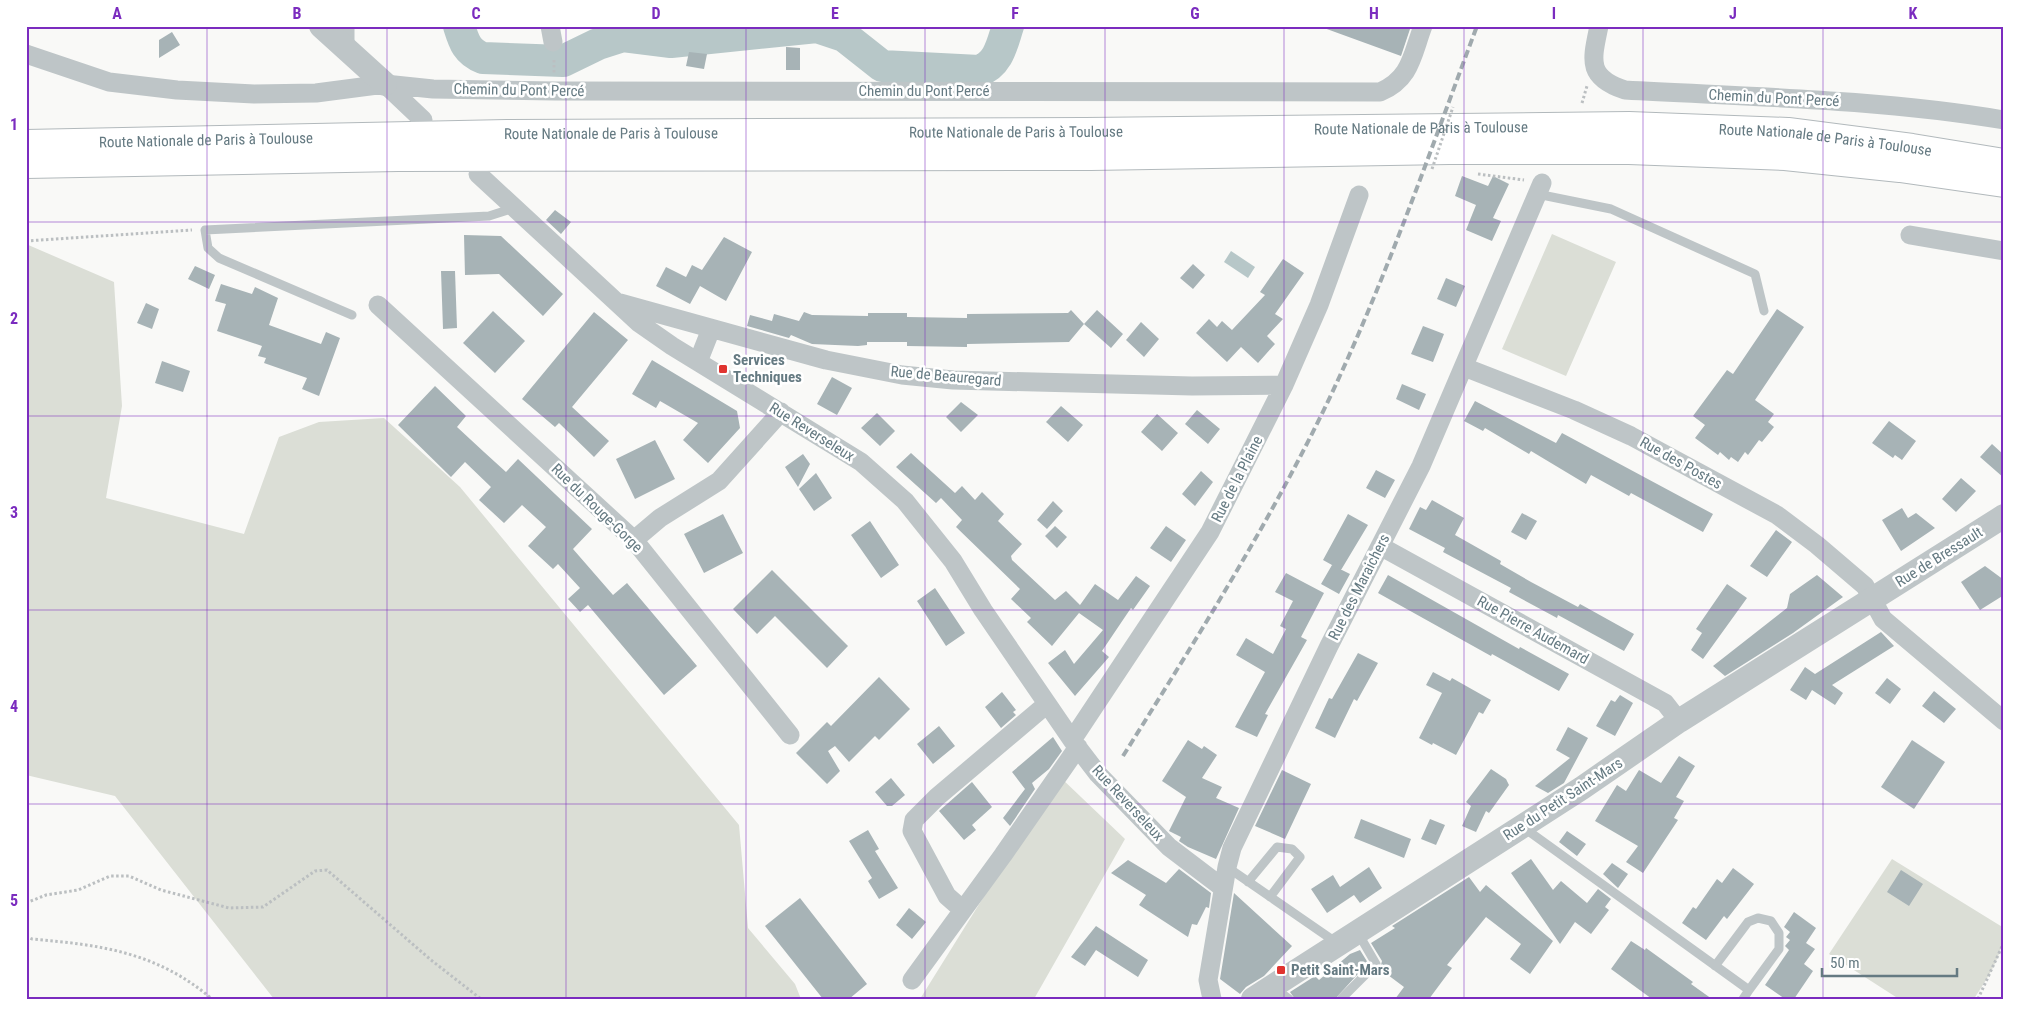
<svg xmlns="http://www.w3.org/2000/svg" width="2030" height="1025" viewBox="0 0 2030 1025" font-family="'Roboto Condensed',sans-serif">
<rect width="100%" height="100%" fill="#f9f9f7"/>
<path fill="#dbded6" d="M1552,234L1616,262L1566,376L1502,349Z
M26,244L114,282L122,406L106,498L244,534L279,437L319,422L384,418L460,487L739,825L748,928L795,984L801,999H274L115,796L26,775Z
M1059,776L1125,839L1034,999H920Z
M1892,859L2004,928C2004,954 1988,977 1974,999H1899L1829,954Z"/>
<path fill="#b7c7c8" d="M1231,251L1255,267L1248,278L1224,262Z"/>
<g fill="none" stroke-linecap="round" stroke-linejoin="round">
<path stroke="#b7c7c8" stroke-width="32" d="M459,26C464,42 467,52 483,58L563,61L598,44L623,36L671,42L817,27L844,36L882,66L979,71C999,64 1002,44 1008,26"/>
</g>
<path fill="#a7b3b6" d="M1324,26H1411L1401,56L1324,28Z
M172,32L180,45L159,58V40Z
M786,47L800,48V70H786Z
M689,52L707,54L704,69L686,66Z
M1462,176L1488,186L1493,176L1509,184L1493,218L1501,221L1492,241L1466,230L1476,205L1455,196Z
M555,210L571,222L561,234L546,220Z
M464,235L501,236L563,294L543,316L499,274L465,275Z
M724,237L752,252L726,301L700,286L690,304L656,286L666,267L686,277L692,265L702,270Z
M1283,259L1304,273L1275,314L1283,319L1267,336L1275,344L1258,363L1241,347L1227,362L1196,333L1209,319L1217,327L1222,321L1232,330L1265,295L1260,292Z
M1193,264L1205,275L1193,289L1180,278Z
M195,266L215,275L209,289L188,279Z
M441,271H455L457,328L443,329Z
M1446,278L1465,286L1456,307L1437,299Z
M221,284L252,294L255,287L278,298L269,325L321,344L326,332L340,338L319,396L302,389L307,378L264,363L266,358L258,356L262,346L217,331L226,304L215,301Z
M146,303L159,309L152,329L137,323Z
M1777,309L1804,327L1755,400L1774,414L1768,422L1774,427L1762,442L1759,440L1748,455L1745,452L1738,462L1731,457L1729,460L1720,452L1718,455L1695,438L1705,425L1693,416L1727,370L1733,374Z
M1071,310L1084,324L1069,342L967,344V347L907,346V342H867V345L858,346L812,344L791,335L789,338L747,326L750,315L772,321L774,314L799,321L804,312L812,315L868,316V313H907V317L967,318V314L1068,313Z
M1097,310L1123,334L1111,348L1084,324Z
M493,311L525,341L495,373L463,343Z
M594,312L628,340L572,407L609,441L594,457L559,423L555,427L522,399Z
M1141,322L1159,339L1144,357L1126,340Z
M1423,326L1444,334L1433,362L1411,354Z
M652,360L737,411L740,428L708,463L683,440L698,423L660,401L656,408L632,394Z
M162,361L190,371L183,392L155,383Z
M832,377L852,388L837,415L817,404Z
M1402,384L1426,394L1419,410L1396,399Z
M435,386L466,416L457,427L484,452L506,472L518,459L592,529L573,549L613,595L627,583L697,666L664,695L588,605L580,612L568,599L580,588L558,564L553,569L528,546L546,527L522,505L504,523L479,500L491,487L465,462L451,477L398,425Z
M1475,401L1556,443L1562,433L1713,514L1703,532L1631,493L1629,496L1591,475L1586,484L1531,451L1529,454L1485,428L1483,431L1464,421Z
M961,402L978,415L961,432L946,417Z
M1061,406L1083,425L1068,442L1046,422Z
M1197,410L1220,429L1208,444L1185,424Z
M877,413L895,431L880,446L861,428Z
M1157,414L1178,433L1162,451L1141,432Z
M1889,421L1916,441L1902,460L1895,455L1893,458L1872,443Z
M655,440L675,479L635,499L616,459Z
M1992,444L2004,455V478L1980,457Z
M911,453L955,493L962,486L975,500L982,492L1004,514L998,521L1022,544L1011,556L1012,560L1055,600L1066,591L1080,605L1095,584L1118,600L1136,576L1150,586L1133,610L1131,608L1102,651L1109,657L1075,696L1048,663L1065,650L1074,664L1103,630L1079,613L1052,646L1027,622L1031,618L1011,599L1020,589L956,527L962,520L941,498L936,503L896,467Z
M803,454L810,464L798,487L785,467Z
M1376,470L1395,480L1385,498L1366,488Z
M1201,471L1213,482L1195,506L1182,494Z
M816,473L832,498L814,511L799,489Z
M1961,478L1976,491L1956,512L1942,499Z
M1432,500L1464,518L1455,535L1501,561L1500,564L1531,582L1578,607L1580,604L1634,634L1624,651L1558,615L1557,618L1509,592L1511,588L1443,552L1445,548L1409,529L1420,507L1426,510Z
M1053,501L1063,511L1047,529L1037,520Z
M1902,508L1908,518L1916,513L1935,528L1901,551L1882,520Z
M1522,513L1537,521L1526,540L1511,532Z
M723,514L743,553L704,573L684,534Z
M1348,514L1368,525L1341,570L1323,560Z
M870,521L899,565L881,578L851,535Z
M1055,526L1067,537L1057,548L1045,536Z
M1166,526L1186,540L1171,562L1150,548Z
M1776,530L1792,542L1767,577L1750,566Z
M1332,565L1350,574L1339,594L1321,584Z
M1985,566L2004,580V595L1980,610L1961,582Z
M772,570L848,646L827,668L775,616L757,634L733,609Z
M1286,573L1324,593L1301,637L1307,640L1265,714L1268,715L1257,737L1235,727L1265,672L1236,655L1246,638L1273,654L1286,629L1280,626L1293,601L1275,592Z
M1388,575L1519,649L1520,647L1569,674L1559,691L1492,654L1491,656L1378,593Z
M1817,575L1843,597L1793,633L1725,676L1713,666L1787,608L1790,594Z
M1727,584L1747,598L1703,659L1691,650L1702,633L1696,629Z
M935,588L965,633L946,646L917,601Z
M1881,632L1894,646L1832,685L1843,693L1835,705L1812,690L1806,700L1790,690L1805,667L1815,674Z
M1358,653L1378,663L1357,701L1354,699L1335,738L1315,728L1329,698L1332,699Z
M1433,672L1450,681L1452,678L1491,700L1483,714L1479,712L1456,755L1433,743L1432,745L1419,738L1442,693L1426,685Z
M879,677L910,709L879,740L875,736L849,762L835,746L828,751L840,771L827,784L796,753L827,722L831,726Z
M1887,678L1901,689L1890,704L1875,693Z
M1934,691L1956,709L1944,723L1922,706Z
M1002,692L1016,710L1013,712L1016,715L1001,728L985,707Z
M1620,695L1633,703L1615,736L1596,726L1611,700L1615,702Z
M939,726L955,746L933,764L917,744Z
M1568,727L1588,738L1564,783L1548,793L1535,786L1570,758L1556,750Z
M1053,737L1062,751L1049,769L1032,783L1035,789L1010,826L1003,818L1025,789L1012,772Z
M1188,740L1202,749L1204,746L1217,755L1202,778L1222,787L1216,798L1239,808L1216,859L1188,847L1179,841L1181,837L1169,831L1186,797L1162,781Z
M1912,740L1945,762L1914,809L1881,787Z
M1679,756L1695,766L1676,797L1684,801L1674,818L1678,820L1643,873L1626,862L1638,846L1595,821L1617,785L1626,791L1639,770L1661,783Z
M1491,769L1506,779L1509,785L1489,813L1486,811L1476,832L1462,826L1471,806L1466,802Z
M1282,770L1311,784L1285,839L1255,826Z
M891,778L905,795L892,806H887L875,792Z
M972,782L992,807L972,825L976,830L964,840L939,811Z
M1361,819L1411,839L1404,858L1354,838Z
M1430,819L1445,825L1436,845L1421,839Z
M868,830L879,849L875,851L898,888L879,899L868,881L872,878L849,841Z
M1567,831L1586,844L1577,856L1559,842Z
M1531,859L1553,890L1561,881L1587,903L1598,889L1611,899L1605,907L1609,910L1591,934L1575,922L1560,944L1511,873Z
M1128,860L1166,883L1179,869L1211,893L1209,908L1206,907L1197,925L1192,924L1188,937L1139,905L1146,895L1111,873Z
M1612,863L1628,874L1618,888L1603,874Z
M1369,867L1382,888L1360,903L1354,895L1327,913L1311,889L1333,875L1340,887Z
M1733,868L1754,884L1727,919L1724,916L1706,940L1682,923L1693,907L1696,909L1717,879L1722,883Z
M1901,870L1923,884L1909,906L1887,892Z
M1469,877L1480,892L1486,885L1553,941L1530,974L1510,959L1521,944L1486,917L1447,965L1452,968L1429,999H1395L1404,987L1380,969L1382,961L1371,943L1395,928L1392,926Z
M1234,893L1292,946L1264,976L1246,987L1240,994L1220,979Z
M800,898L867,984L849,999H823L765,926Z
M909,908L926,922L912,939L896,925Z
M1794,912L1816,928L1806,943L1815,949L1804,964L1813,971L1794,999H1785L1765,985L1789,950L1785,946L1790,940L1786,937L1790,932L1784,927Z
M1096,926L1148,960L1138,977L1096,950L1085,966L1071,957Z
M1631,941L1645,950L1646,948L1693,982L1691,984L1712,999H1652L1611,969Z
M1360,950L1368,963L1335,999H1295L1290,992L1315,976L1319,980L1350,954Z"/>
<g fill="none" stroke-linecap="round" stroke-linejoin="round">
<defs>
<g id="primary">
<path id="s1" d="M26,144L507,134L1085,132L1629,126L1788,132L1912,148L2004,163"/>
<path d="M26,164L398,157L1091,156L1449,150H1629L1785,156L1900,168L2004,183"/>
</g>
</defs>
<use href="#primary" stroke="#b2b9bc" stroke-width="30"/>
<path stroke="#bbbfc1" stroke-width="3" stroke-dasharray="2.5 2.5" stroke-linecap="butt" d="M554,60V74
M1582,103L1587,86
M1478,174L1524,180
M26,241L192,230
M26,903L46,895L78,890L110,876H129L161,890L229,908L263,907L315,871L327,870L431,960L481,999
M26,936L32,939C101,945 157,952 212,999
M1978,999L2004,942"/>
<path stroke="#bec5c7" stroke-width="9" d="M1537,194L1611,209L1755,274L1764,311
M352,315L219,258L208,248L205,230L489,216L514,208
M1524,828L1749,990L1779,949V933L1771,921L1758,918L1748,922L1715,966
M1227,867L1337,943
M1248,882L1277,847L1292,849L1300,857L1270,897
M1274,988L1289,999
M1341,999L1376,964L1358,933
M1743,999L1749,990"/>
<path stroke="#bec5c7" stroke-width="19" d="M345,26V49
M550,26L553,42
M1599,26C1592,60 1586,77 1625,90C1751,97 1879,99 2004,120
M26,54L109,82L177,90L254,94L316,93L385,84L433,89L555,91L1380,92C1411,79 1412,55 1423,26
M385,84L423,120
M478,174L639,323L672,346L861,462L905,501L953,561L983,610L1072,740L1098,774L1169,847L1223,888
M1910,235L2004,251
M620,303L826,360L902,375L953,380L1192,386L1284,385
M378,305L634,540L790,735
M698,362L711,329
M1464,367L1574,410L1631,436L1777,515L1817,545L1865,586L1883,619L2004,721
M634,540L660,518L719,481L781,412
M1380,546L1665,703L1679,721
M1072,740L1210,532L1284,385L1319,305L1359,195
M963,910L947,896L912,831L914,820L937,797L1047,704
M912,980L1003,855L1078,747
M1212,999L1208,980L1227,867L1232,848L1329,646L1421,466L1542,183"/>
<path stroke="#bec5c7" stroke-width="24" d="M321,26L385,84
M1253,999L1582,788L1679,721L2004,516"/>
<use href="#primary" stroke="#fff" stroke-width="28"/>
<path stroke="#a0aaae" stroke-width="4" stroke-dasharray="8 4" stroke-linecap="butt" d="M1123,756C1197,638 1271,521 1331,395C1387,276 1431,149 1477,26"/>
<path stroke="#bbbfc1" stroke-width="3" stroke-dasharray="2.5 2.5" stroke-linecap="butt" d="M1432,169L1453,107"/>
</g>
<path fill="none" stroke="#7b2cbf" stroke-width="1" stroke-opacity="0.55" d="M207,26V999M387,26V999M566,26V999M746,26V999M925,26V999M1105,26V999M1284,26V999M1464,26V999M1643,26V999M1823,26V999M26,222H2004M26,416H2004M26,610H2004M26,804H2004"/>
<g fill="#e03430" stroke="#fff" stroke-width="2">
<rect x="718" y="364" width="10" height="10" rx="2.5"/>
<rect x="1276" y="965" width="10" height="10" rx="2.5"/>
</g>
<g text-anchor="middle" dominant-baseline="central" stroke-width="5" stroke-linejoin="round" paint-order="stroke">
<g font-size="15" fill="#657a82" stroke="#fff">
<text transform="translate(519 90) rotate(1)">Chemin du Pont Percé</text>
<text x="924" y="91">Chemin du Pont Percé</text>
<text transform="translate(1774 98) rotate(3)">Chemin du Pont Percé</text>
<text stroke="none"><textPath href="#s1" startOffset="1395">Route Nationale de Paris à Toulouse</textPath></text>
<text stroke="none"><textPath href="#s1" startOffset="990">Route Nationale de Paris à Toulouse</textPath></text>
<text stroke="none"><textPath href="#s1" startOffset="585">Route Nationale de Paris à Toulouse</textPath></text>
<text stroke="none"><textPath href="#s1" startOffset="180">Route Nationale de Paris à Toulouse</textPath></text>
<text stroke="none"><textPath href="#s1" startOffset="1800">Route Nationale de Paris à Toulouse</textPath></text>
<text transform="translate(946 376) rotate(5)">Rue de Beauregard</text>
<text transform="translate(812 432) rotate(32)">Rue Reverseleux</text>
<text transform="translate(1681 463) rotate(29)">Rue des Postes</text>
<text transform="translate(1237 479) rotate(-63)">Rue de la Plaine</text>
<text transform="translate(597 508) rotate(44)">Rue du Rouge-Gorge</text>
<text transform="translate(1939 557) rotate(-32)">Rue de Bressault</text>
<text transform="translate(1359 587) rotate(-63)">Rue des Maraichers</text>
<text transform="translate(1533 630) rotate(29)">Rue Pierre Audemard</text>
<text transform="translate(1563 799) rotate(-33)">Rue du Petit Saint-Mars</text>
<text transform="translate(1128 803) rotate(47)">Rue Reverseleux</text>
</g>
<g font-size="15" font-weight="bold" fill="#657a82" stroke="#fff" text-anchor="start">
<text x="733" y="360">Services<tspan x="733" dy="17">Techniques</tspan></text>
<text x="1291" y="970">Petit Saint-Mars</text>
</g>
</g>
<rect width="2030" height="1025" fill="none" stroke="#ffffff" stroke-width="55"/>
<path d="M1822 968v8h135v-8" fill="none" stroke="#657a82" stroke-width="2.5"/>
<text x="1830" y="968" font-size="15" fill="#657a82" stroke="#ffffff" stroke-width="4" paint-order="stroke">50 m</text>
<rect x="28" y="28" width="1974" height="970" fill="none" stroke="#7b2cbf" stroke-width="2"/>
<g font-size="16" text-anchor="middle" font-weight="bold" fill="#7b2cbf">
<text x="117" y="19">A</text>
<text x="297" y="19">B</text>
<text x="476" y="19">C</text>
<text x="656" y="19">D</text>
<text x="835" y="19">E</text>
<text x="1015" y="19">F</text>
<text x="1195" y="19">G</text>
<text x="1374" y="19">H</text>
<text x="1554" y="19">I</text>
<text x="1733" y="19">J</text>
<text x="1913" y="19">K</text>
<text x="14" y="130">1</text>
<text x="14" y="324">2</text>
<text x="14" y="518">3</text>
<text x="14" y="712">4</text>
<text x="14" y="906">5</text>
</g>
</svg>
